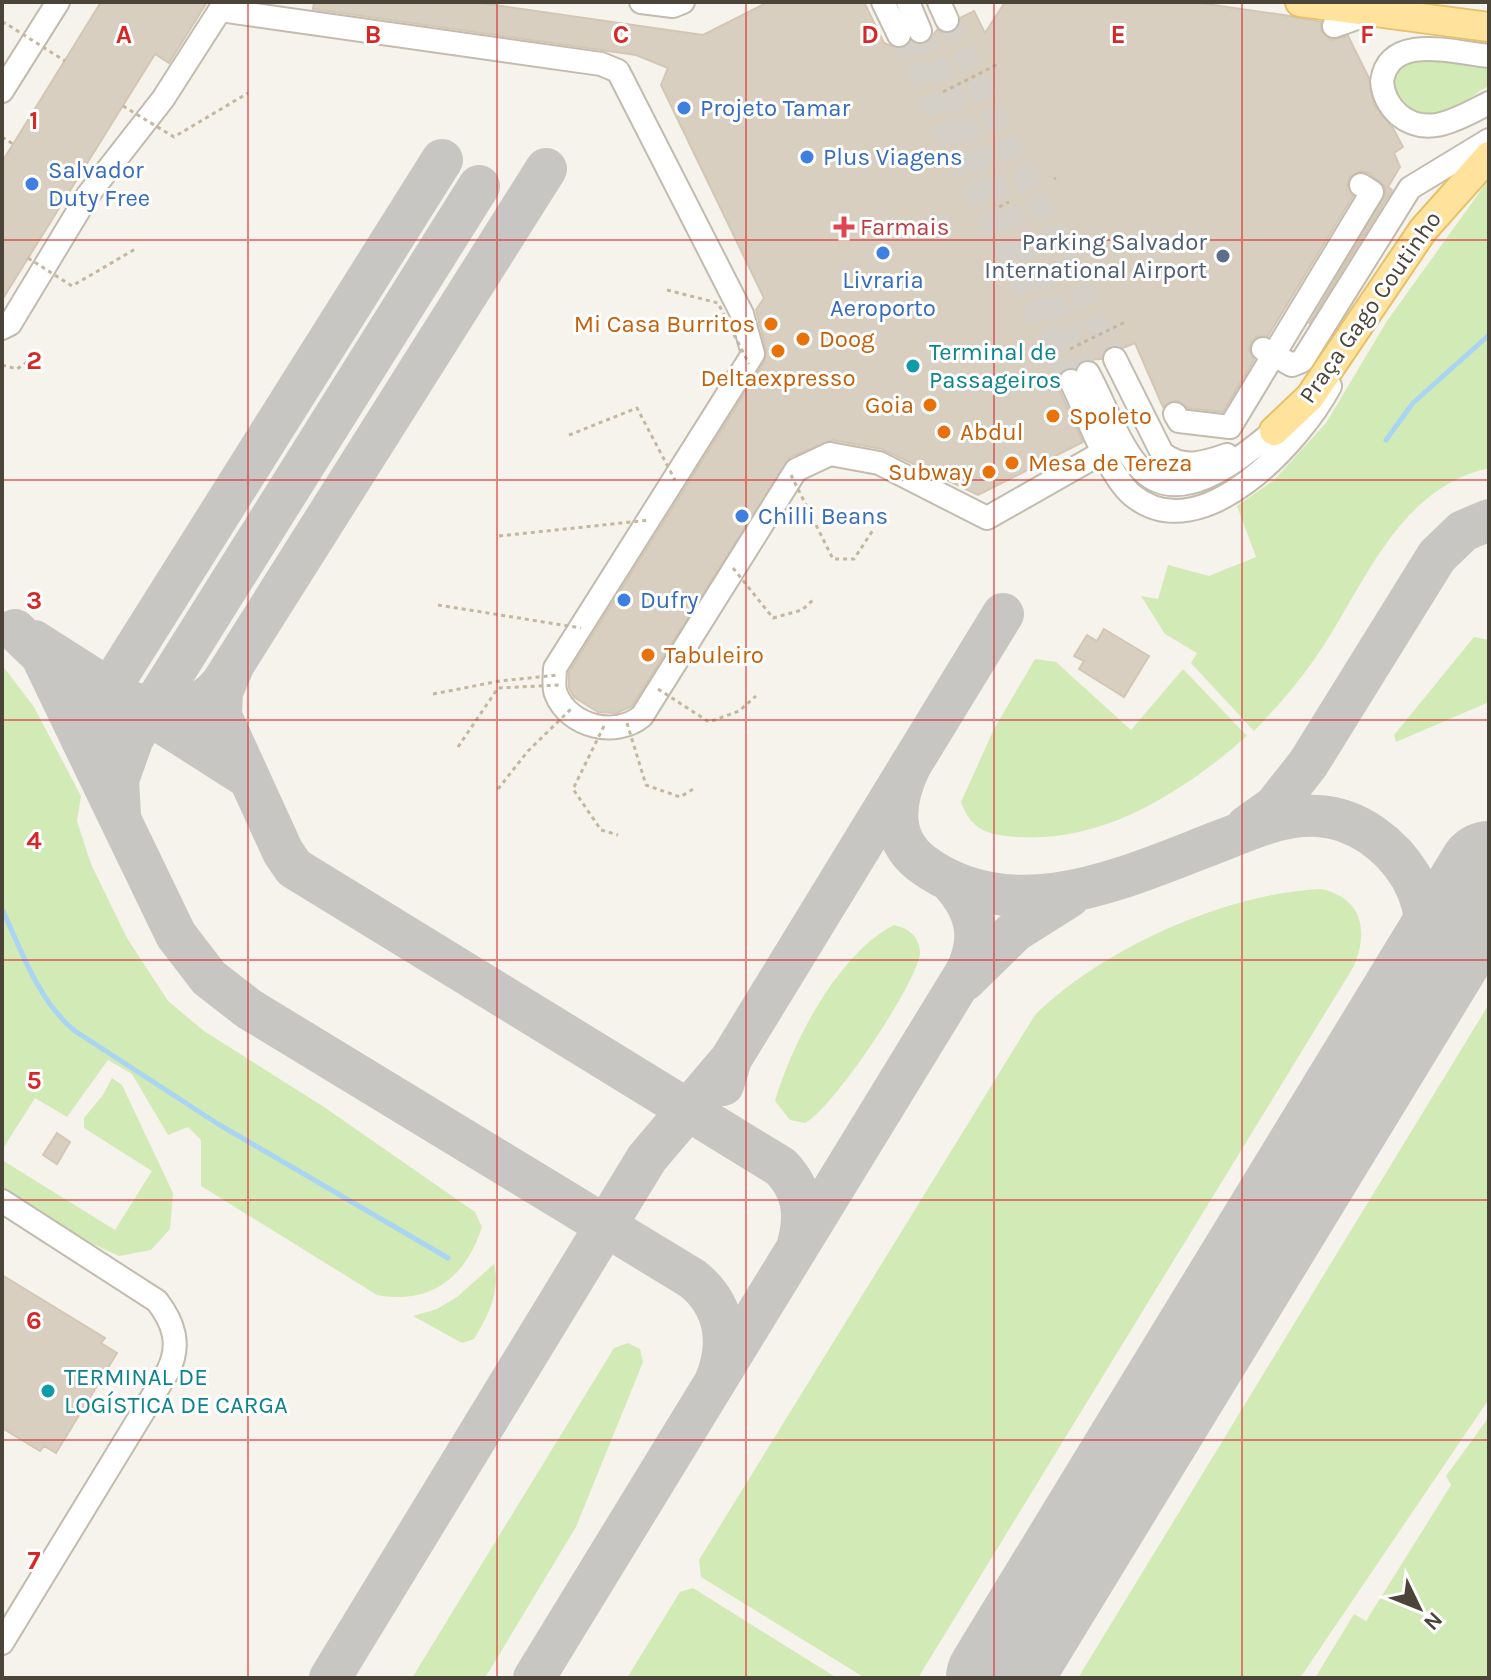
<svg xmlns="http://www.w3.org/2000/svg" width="1491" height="1680" viewBox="0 0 1491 1680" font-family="Karla,sans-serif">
<rect width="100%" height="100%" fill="#f6f3ec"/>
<path fill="#d2eab5" d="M1418,58L1489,67V86C1472,94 1458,111 1440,114C1401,122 1370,76 1418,58Z
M1489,179V468C1399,488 1366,582 1320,651C1301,680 1278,706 1254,731L1191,663L1197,653L1165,634L1141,596L1158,599L1168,565L1209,576L1256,557L1237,506L1274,480L1326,423L1387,321Z
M1474,637L1489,640V702L1396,742L1394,735Z
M1035,659L1056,662L1131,730L1183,669L1247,736C1184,791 1105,843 1017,837C989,835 971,831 961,802L994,729Z
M2,665L34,707L81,796L77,821L91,864L127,938L168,1001L204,1031L324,1107L475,1212L482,1227C466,1277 431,1305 377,1295L201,1186V1140L188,1127L168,1135L132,1074L108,1060L67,1117L35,1098L2,1150Z
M1321,889C1362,898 1369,930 1354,966L918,1678H865L701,1577L699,1560L1035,1015C1102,949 1226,893 1321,889Z
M894,925C909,928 920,938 920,953C918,982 832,1110 805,1123L790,1120L775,1101C792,1042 839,953 894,925Z
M1489,1004V1399L1300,1678H1078Z
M112,1078L122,1085L173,1193L170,1229L151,1250L119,1256L76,1236L2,1190V1160L115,1230L152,1171L84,1128V1118L103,1095Z
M494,1264C501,1290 488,1317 474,1339L462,1343L413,1316L437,1309L457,1297Z
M628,1343L640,1349L643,1362L576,1527L485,1678H412L614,1348Z
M1489,1417V1678H1315L1354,1614L1366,1621L1451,1485L1446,1476Z
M693,1588L837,1678H627L680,1592Z"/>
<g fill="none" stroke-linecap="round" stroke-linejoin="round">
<path stroke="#a9d4f2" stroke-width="5" d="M1386,440L1413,403L1489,335
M2,909C22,951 38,1001 75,1031L218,1124L448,1258"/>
<path stroke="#c8c6c3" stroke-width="42" d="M15,630L41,655L176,935L209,978L249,1009L693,1279C726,1306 731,1344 715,1382
M34,641L244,775
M234,664L222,692L221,716L283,852L294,868L781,1167C803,1190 806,1214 798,1244
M135,703C169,717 199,711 222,683L546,169
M97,764L96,723L110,688L442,160
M911,764C895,797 887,836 921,863C1014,933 1130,875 1225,839C1256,827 1284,814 1318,816C1357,818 1392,845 1411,877C1442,932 1419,980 1393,1030
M120,815L118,780L133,738L479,186
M1247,826L1275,806L1308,764L1437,556L1463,531L1489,520
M965,980L1015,931L1069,897
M723,1085L731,1059L1003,614
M330,1678L647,1158L731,1059
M534,1678L966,972C983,937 976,909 950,881"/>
<path stroke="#c8c6c3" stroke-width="104" d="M998,1678L1489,873"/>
</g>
<path fill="#d8cfc1" stroke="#d3c7b4" stroke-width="2" d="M101,2H207L169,63L155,54L2,300V162Z
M314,2H474L703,35L768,2H864L884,43L899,49L911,42L926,44L937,30L945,34L953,32L960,18L974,11L985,33L1005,2H1193L1290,16L1321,22V31L1331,40L1348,36L1369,78L1374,105L1393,128L1403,147L1394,153L1400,167L1388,187L1392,190L1309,324L1386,193L1384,185L1369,173L1361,171L1350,177L1347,185L1353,196L1268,336L1256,337L1251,342L1249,350L1254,360L1223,412L1188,408L1176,400L1163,407L1135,343L1123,348L1109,346L1101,359L1082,360L1075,368H1066L1059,374L1058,387L1083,442L978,495L882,449L832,440L790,457L632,706L617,713L598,712L574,697L569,688V672L765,361L766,350L756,310L764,298L661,85L668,68L636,55L313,9Z
M1104,629L1149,656L1124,697L1079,669L1084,661L1074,656L1087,635L1097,641Z
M57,1133L70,1142L57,1164L43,1155Z
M2,1275L105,1338L101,1343L117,1353L56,1453L44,1446L40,1451L2,1428Z"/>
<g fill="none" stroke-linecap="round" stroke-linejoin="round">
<path stroke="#d4d0c8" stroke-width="22" stroke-dasharray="22 11" stroke-linecap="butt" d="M947,20L1115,359
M920,31L1088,373
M899,35L1071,381"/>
<defs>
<path id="minor" d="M641,2L673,6L683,2
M883,2L899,35
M908,2L920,31
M939,2L947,20
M1334,26L1371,13
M1489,56C1455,53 1390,32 1382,81C1383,95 1388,105 1399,115C1428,139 1461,117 1489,103
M2,91L58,2
M2,328L10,324L88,195L163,99L220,10L601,64L618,71L742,314L753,354L555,668C555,675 553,687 556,694C569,727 616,738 642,716L796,470L830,454L879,463L987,518L1105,451
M1263,349L1292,365L1302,361L1410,188L1489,140
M1115,359L1162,453C1183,470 1204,463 1227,455
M1088,373C1104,402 1117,441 1138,466C1177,513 1242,457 1274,431
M1071,381C1086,412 1107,473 1132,495C1201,552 1301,441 1330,386
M1175,414L1179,421L1230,427L1372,192L1361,185
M2,1201L157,1301C174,1323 181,1345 168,1371L2,1643"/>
<path id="major" d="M1300,2L1489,27
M1274,431L1310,397L1423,230L1489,156"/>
</defs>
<use href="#minor" stroke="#c2bbae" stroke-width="26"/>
<use href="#major" stroke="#e6c16a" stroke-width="32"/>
<path stroke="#c4b79f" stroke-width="3" stroke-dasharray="4 4" stroke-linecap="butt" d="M943,92L1000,63
M2,137L13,144
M1054,179L1056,178
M999,207L1009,202
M1070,349L1125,322
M2,365L17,369L30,360"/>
<use href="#minor" stroke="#fff" stroke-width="22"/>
<use href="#major" stroke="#ffe39c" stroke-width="28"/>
<path stroke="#c4b79f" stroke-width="3" stroke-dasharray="4 4" stroke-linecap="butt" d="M2,24L5,23L65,61
M123,106L174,137L248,93
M28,258L72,286L137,248
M667,290L718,303L749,364
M569,435L637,408L675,480
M791,475L833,559H854L873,530
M499,536L650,520
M733,568L773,618L802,610L814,599
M438,605L581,628
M658,689L709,722L739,711L756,696
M433,694L500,681L558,675
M627,723L646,785L680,797L695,788
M604,726L573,789L601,830L618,835
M458,747L498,688L559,685
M498,789L528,751L571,709"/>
</g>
<path fill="none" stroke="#d62828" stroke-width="2" stroke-opacity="0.55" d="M248,2V1678M497,2V1678M746,2V1678M994,2V1678M1242,2V1678M2,240H1489M2,480H1489M2,720H1489M2,960H1489M2,1200H1489M2,1440H1489"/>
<g fill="#3f7fe0" stroke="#fff" stroke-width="3">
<circle cx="684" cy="108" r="8"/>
<circle cx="807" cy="157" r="8"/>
<circle cx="32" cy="184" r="8"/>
<circle cx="883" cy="253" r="8"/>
<circle cx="742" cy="516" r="8"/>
<circle cx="624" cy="600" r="8"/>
</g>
<path fill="#e0444e" stroke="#fff" stroke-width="3" d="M840 215h8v8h8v8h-8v8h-8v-8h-8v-8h8z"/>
<circle fill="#5c6f8a" stroke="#fff" stroke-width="3" cx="1223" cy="256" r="8"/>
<g fill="#e8710a" stroke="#fff" stroke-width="3">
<circle cx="771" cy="324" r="8"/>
<circle cx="803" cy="339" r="8"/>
<circle cx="778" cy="351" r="8"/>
<circle cx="930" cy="405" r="8"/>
<circle cx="1053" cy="416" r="8"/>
<circle cx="944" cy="432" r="8"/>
<circle cx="1012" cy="463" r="8"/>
<circle cx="989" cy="472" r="8"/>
<circle cx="648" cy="655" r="8"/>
</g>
<g fill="#0f9aa8" stroke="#fff" stroke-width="3">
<circle cx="913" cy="366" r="8"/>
<circle cx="48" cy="1391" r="8"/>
</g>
<g text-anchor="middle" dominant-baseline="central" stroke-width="6" stroke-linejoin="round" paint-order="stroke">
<g font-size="24" fill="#366cbe" stroke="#fff" text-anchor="start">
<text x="700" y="108">Projeto Tamar</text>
<text x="823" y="157">Plus Viagens</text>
<text x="48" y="170">Salvador<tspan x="48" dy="28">Duty Free</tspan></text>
<text x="883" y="280" text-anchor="middle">Livraria<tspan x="883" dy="28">Aeroporto</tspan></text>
<text x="758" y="516">Chilli Beans</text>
<text x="640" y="600">Dufry</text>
</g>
<g font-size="24" fill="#be3a42" stroke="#fff" text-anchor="start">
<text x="860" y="227">Farmais</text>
</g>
<g font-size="24" fill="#4e5e75" stroke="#fff" text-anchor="end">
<text x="1207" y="242">Parking Salvador<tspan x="1207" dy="28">International Airport</tspan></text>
</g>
<g font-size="24" fill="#4b4439" stroke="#fff">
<text transform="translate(1370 307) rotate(-55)">Praça Gago Coutinho</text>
</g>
<g font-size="24" fill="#c56008" stroke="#fff" text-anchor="start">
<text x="755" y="324" text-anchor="end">Mi Casa Burritos</text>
<text x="819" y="339">Doog</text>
<text x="778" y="378" text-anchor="middle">Deltaexpresso</text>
<text x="914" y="405" text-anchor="end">Goia</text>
<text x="1069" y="416">Spoleto</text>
<text x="960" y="432">Abdul</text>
<text x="1028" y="463">Mesa de Tereza</text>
<text x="973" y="472" text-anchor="end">Subway</text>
<text x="664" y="655">Tabuleiro</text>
</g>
<g font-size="24" fill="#0d838f" stroke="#fff" text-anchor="start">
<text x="929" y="352">Terminal de<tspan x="929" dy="28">Passageiros</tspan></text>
<text x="64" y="1377">TERMINAL DE<tspan x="64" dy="28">LOGÍSTICA DE CARGA</tspan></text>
</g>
</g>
<g font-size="26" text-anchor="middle" font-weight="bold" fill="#d62828" stroke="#fff" stroke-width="6" stroke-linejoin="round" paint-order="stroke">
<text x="124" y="43">A</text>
<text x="373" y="43">B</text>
<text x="621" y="43">C</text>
<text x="870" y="43">D</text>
<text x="1118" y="43">E</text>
<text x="1367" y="43">F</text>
<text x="34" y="129">1</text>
<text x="34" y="369">2</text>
<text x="34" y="609">3</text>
<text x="34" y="849">4</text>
<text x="34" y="1089">5</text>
<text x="34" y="1329">6</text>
<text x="34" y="1569">7</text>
</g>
<rect width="1491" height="1680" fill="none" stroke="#4b4439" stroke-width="8"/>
<g transform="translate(1419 1608) rotate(133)" stroke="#ffffff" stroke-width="6" paint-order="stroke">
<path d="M0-6L14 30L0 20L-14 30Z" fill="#4b4439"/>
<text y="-12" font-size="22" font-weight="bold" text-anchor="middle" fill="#4b4439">N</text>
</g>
</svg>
